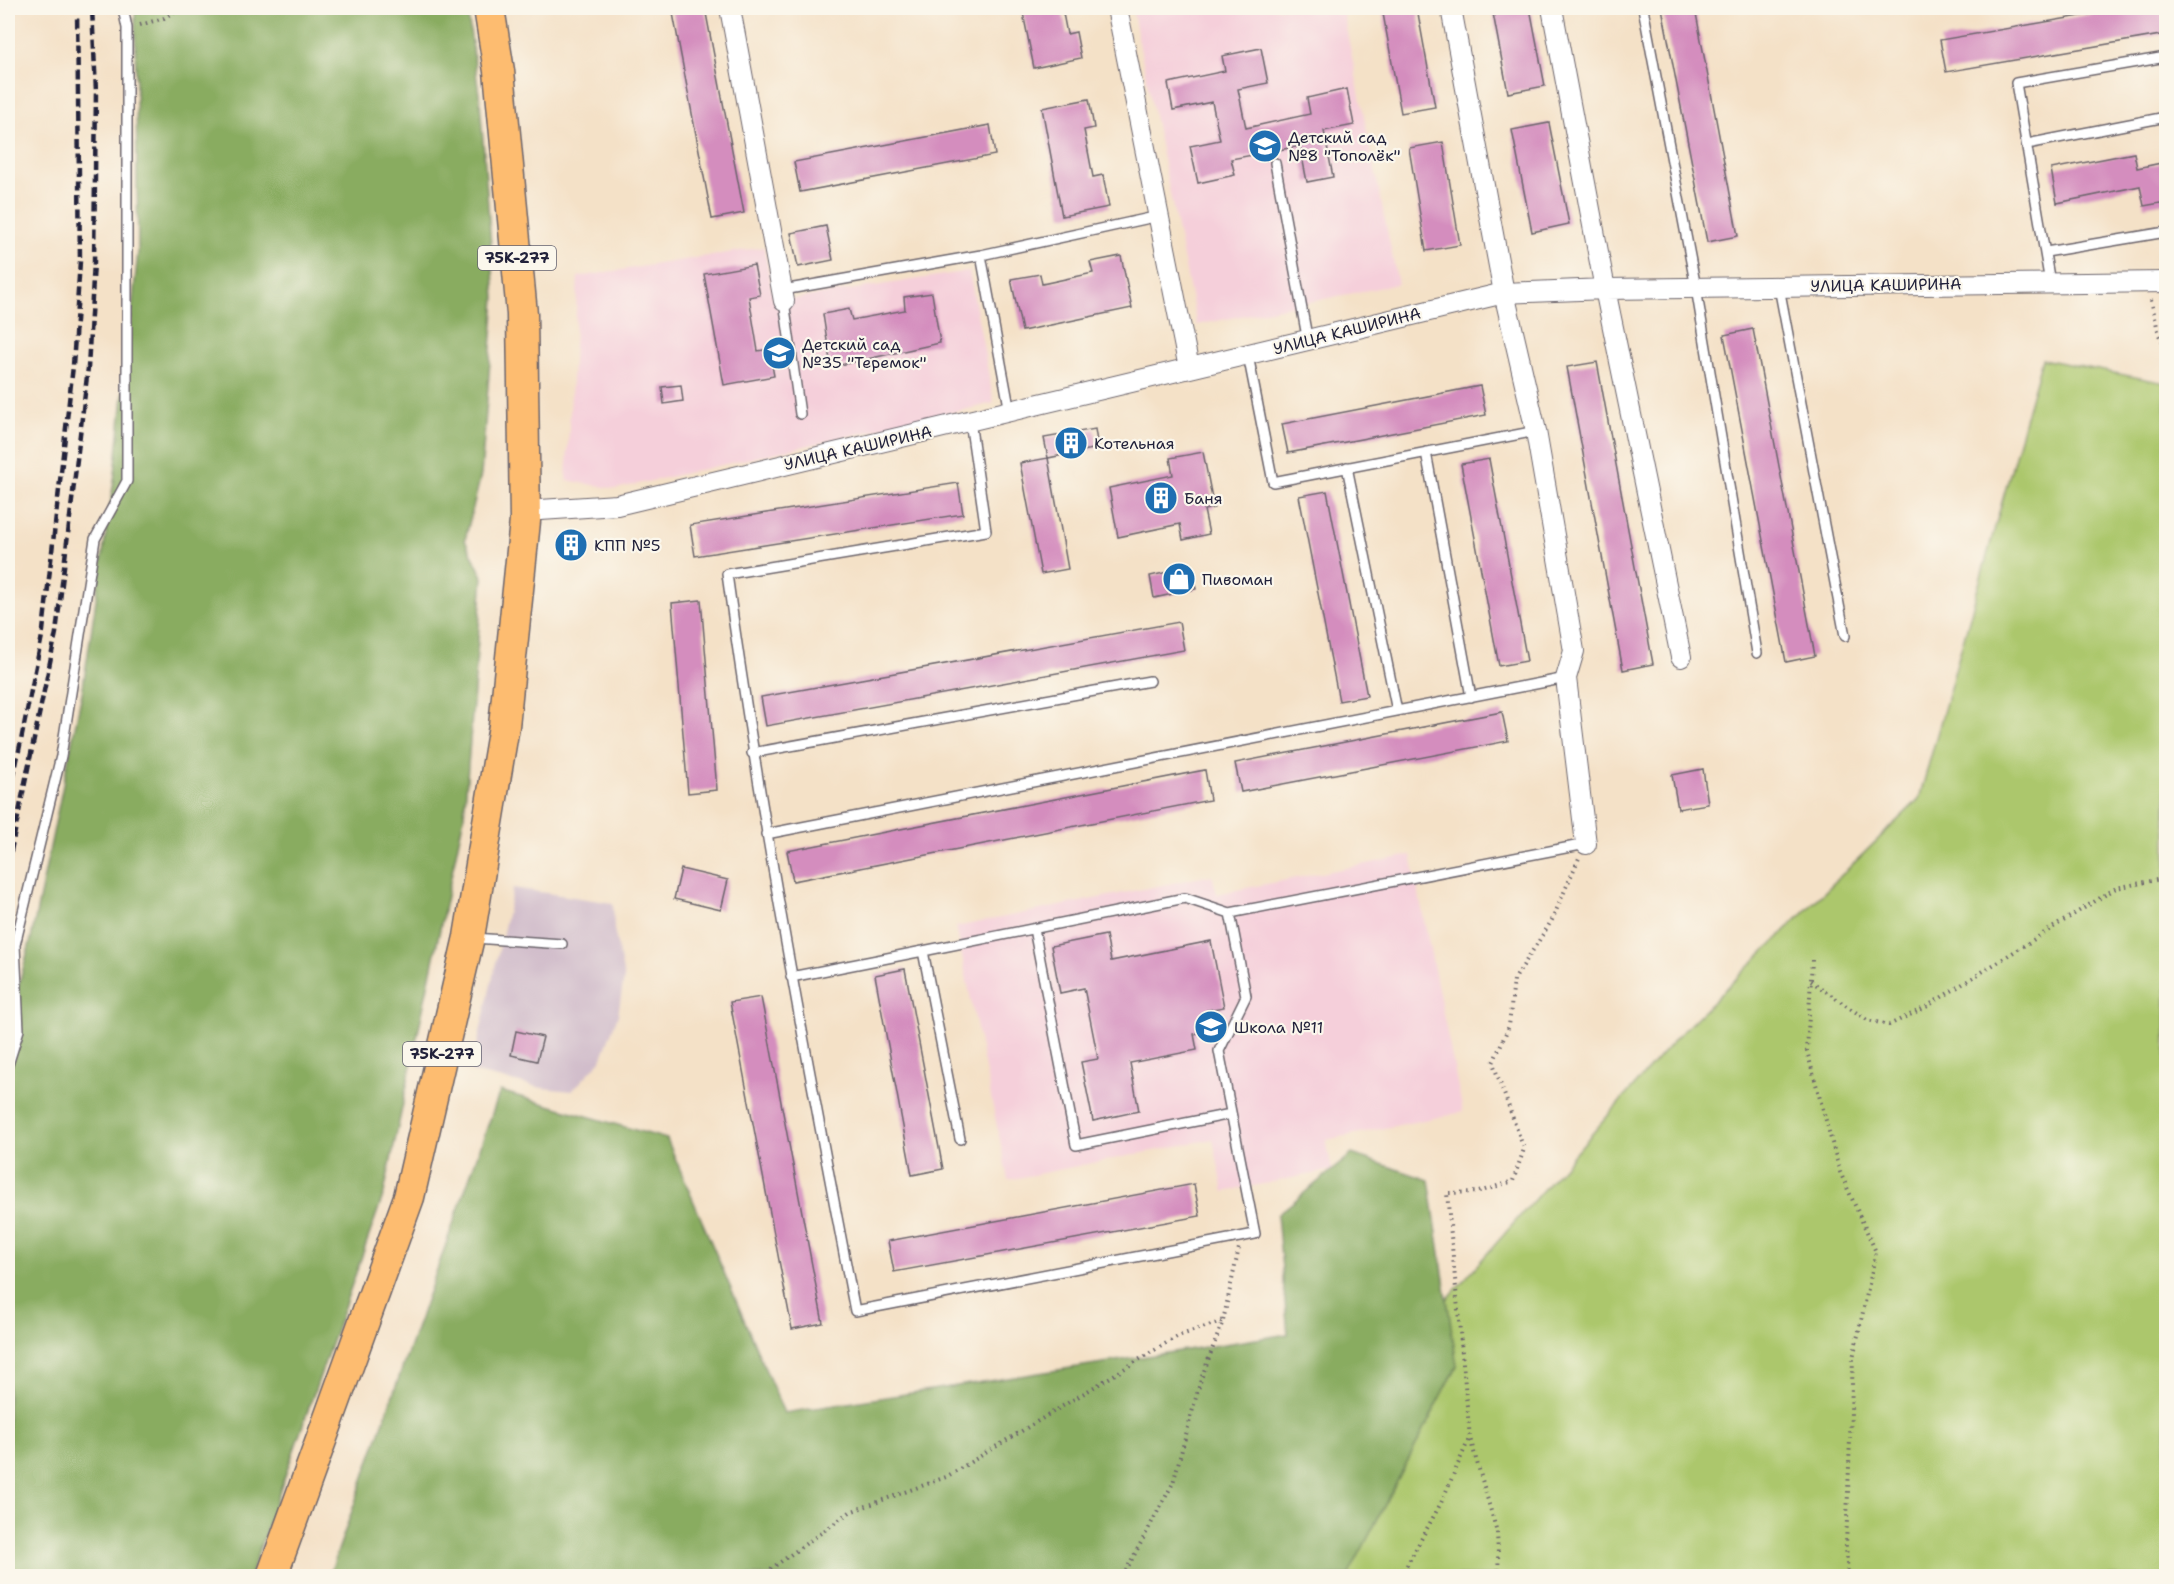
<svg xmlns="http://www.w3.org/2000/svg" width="2174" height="1584" viewBox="0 0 2174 1584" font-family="'Shantell Sans',sans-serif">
<rect width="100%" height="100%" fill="#fbf7ec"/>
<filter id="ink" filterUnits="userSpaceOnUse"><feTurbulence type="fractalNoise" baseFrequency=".0167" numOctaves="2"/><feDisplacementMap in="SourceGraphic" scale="12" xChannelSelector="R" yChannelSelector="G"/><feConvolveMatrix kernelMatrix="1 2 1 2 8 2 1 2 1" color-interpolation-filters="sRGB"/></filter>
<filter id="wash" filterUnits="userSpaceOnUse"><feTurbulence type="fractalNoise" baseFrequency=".008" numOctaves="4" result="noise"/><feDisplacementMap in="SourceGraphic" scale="24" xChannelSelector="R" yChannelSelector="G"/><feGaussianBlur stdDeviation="1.35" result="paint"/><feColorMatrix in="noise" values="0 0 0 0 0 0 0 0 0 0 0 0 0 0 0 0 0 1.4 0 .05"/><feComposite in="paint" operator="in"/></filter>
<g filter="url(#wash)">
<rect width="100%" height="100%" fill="#f4e1c7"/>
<path fill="#f5cfda" d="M1132,8H1342L1398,284L1197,325Z
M764,247L774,302L969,271L994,403L616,489L566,480L578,277Z
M1411,855L1463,1112L1326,1140L1332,1170L1224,1192L1213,1139L1008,1180L956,927L1212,875L1217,894Z"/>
<path fill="#d1bdcb" d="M513,888L613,903L614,929L624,977L618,1015L601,1060L572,1091L542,1088L471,1072Z"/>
<path fill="#acc76c" stroke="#677454" stroke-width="1.5" d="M2042,359L2166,383V1576H1213L1218,1561L1676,1038L1919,799Z"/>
<path fill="#89ac60" stroke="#56674e" stroke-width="1.5" d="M135,8H467L480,101L495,298L481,475L465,540L483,577L464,816L384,1193L250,1576H8V1025L31,939L82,693L115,473L138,252Z
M500,1091L667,1139L784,1413L1288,1334L1277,1215L1352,1154L1429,1180L1457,1366L1348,1576H329Z"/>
<g id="blocks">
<path fill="#d48dbe" d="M672,8H705L744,213L712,219Z
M1022,8H1062L1067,34L1076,32L1081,58L1034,68Z
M1382,8H1417L1435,107L1401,113Z
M1492,8H1530L1545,86L1508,93Z
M1662,8H1695L1738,236L1707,242Z
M2127,8H2166V34L1946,72L1940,40Z
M1261,48L1268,83L1238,89L1246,128L1310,114L1307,98L1347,89L1354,125L1324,131L1333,177L1307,182L1300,146L1231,159L1235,175L1198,183L1190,146L1220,140L1212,102L1173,110L1168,83L1225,71L1222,56Z
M1089,99L1094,128L1084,130L1093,177L1103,175L1109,207L1062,216L1042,108Z
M1549,123L1569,224L1532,232L1512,130Z
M990,125L995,155L800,192L794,162Z
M1443,142L1460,245L1426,251L1409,148Z
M2134,153L2137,168L2166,162V202L2144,206L2140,186L2057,203L2051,169Z
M826,226L833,260L798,267L791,233Z
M1121,256L1132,308L1022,331L1011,279L1040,274L1042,284L1093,273L1090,262Z
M754,265L760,295L749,297L758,351L769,349L774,376L724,385L704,274Z
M932,293L940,343L831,367L823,314L849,309L852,320L905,310L904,297Z
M1753,329L1815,656L1786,662L1724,335Z
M1597,362L1653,664L1623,670L1567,367Z
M681,385L683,401L664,404L662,387Z
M1480,386L1486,415L1288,453L1282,424Z
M1095,429L1098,448L1048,458L1044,438Z
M1203,452L1214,508L1204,510L1209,534L1183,540L1180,524L1118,537L1109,488L1173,475L1170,458Z
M1048,458L1068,569L1041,574L1020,463Z
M1489,459L1527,661L1499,666L1461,464Z
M958,483L963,514L695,556L690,525Z
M1327,491L1367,696L1339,701L1299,496Z
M580,535L581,554L562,555L561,536Z
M1191,567L1196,589L1154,598L1150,576Z
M701,600L717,790L688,793L672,603Z
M1179,622L1184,650L766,726L761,697Z
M1502,712L1508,741L1241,792L1235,763Z
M1703,769L1708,804L1678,809L1672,775Z
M1205,770L1210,800L793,881L787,851Z
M681,869L728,880L721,910L674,899Z
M1106,935L1111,961L1211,941L1224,1007L1207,1010L1211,1030L1194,1034L1197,1050L1130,1063L1139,1111L1093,1121L1081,1062L1098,1059L1084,988L1060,993L1051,946Z
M905,969L943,1169L912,1175L875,975Z
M761,997L823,1323L792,1329L730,1002Z
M516,1031L543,1037L537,1061L511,1055Z
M1194,1184L1200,1216L894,1272L888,1241Z"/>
</g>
</g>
<g filter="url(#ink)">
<use href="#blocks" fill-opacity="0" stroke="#6c656c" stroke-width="1.5"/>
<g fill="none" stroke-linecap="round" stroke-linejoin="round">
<defs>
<path id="lane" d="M1643,8L1696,288L1757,653
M2027,144L2166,117
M1275,163L1308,342
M2046,252L2166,232
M981,255L1010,412
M2050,283L2016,83L2166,57
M1779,287L1845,636
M783,290L981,255L1159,216
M784,301L800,414
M1248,355L1273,482L1536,431
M970,421L986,531L727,574C761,821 808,1066 855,1311L1255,1234L1219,1051L1246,996L1230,913
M1426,452L1471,697
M1347,467L1397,711
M752,753L1150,681
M766,834L1566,678
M1034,929L1076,1145L1231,1114
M474,938L562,944
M923,951L1185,898L1230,913L1586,844
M791,977L923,951L960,1139
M8,1065L19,1030L15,945L61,756L95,539L127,481V28L123,8"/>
<path id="street" d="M730,8L784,301
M1117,8L1189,368
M1451,8L1504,293L1536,431L1574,651L1566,678L1586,844
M1552,8L1605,289L1681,657
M525,511L617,505L1504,293L1605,289L2166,282"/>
<path id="primary" d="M272,1576L409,1197L469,937L504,726L525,521L522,314L499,71L489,8"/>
</defs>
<use href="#lane" stroke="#6c656c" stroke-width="12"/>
<use href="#street" stroke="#6c656c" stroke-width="22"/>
<use href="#primary" stroke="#6c656c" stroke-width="33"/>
<path stroke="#6c656c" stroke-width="4" stroke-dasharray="1.5 4.5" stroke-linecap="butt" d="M140,25L164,18L179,8
M8,165L11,8
M2151,300L2159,335L2166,347
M1812,960L1807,1051L1840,1172L1876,1252L1853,1358L1846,1546L1848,1576
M1811,981L1867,1020L1889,1025L1926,1007L2116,888L2166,878
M761,1576L850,1512L946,1477L1178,1336L1223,1321
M1123,1576L1173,1483L1201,1379L1223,1321L1239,1248
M1401,1576L1441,1503L1469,1439
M1499,1576L1497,1532L1470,1438L1447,1193L1479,1192L1513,1181L1524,1149L1493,1063L1509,1026L1514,980L1552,920L1579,858
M2164,1576L2166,1571"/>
<use href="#lane" stroke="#fff" stroke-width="9"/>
<use href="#street" stroke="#fff" stroke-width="20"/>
<use href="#primary" stroke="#fdbc70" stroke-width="30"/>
<path stroke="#22223b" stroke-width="4.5" stroke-dasharray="9 4.5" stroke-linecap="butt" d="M8,805L43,631L73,366L80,261L77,8
M8,865L56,633L88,368L94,262L96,91L92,8"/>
</g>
</g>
<defs>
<symbol id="school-disc" viewBox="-11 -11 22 22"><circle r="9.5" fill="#1f6fb2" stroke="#fbf7ec"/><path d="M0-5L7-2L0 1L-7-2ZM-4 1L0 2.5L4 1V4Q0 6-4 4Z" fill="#fff"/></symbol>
<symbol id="building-disc" viewBox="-11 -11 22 22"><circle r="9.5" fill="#1f6fb2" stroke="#fbf7ec"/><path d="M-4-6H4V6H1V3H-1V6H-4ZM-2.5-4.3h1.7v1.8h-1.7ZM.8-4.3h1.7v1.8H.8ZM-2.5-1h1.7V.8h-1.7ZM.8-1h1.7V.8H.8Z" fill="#fff"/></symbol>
<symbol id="shop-disc" viewBox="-11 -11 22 22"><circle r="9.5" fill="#1f6fb2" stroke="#fbf7ec"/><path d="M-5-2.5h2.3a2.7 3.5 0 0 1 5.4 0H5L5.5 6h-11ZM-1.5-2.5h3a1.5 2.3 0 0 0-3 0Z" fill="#fff"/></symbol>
</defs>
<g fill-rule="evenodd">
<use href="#school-disc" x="1246" y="127" width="38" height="38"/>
<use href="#school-disc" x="760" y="334" width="38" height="38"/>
<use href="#building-disc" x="1052" y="424" width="38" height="38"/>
<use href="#building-disc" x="1142" y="479" width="38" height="38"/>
<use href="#building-disc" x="552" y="526" width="38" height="38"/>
<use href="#shop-disc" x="1160" y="560" width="38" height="38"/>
<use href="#school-disc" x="1192" y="1008" width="38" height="38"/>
</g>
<g text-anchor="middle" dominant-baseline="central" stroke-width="4.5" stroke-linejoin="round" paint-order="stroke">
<g fill="#fbf7ec" stroke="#636270" stroke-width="1.5">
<rect x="478" y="246" width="78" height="24" rx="4.5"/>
<rect x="403" y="1042" width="78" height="24" rx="4.5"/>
</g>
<g font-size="15" font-weight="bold" fill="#22223b">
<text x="517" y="258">75К-277</text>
<text x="442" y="1054">75К-277</text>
</g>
<g font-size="16" fill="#22223b" stroke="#fbf7ec" text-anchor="start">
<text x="1288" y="137">Детский сад<tspan x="1288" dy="18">№8 "Тополёк"</tspan></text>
<text x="802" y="344">Детский сад<tspan x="802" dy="18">№35 "Теремок"</tspan></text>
<text x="1094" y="443">Котельная</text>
<text x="1184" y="498">Баня</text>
<text x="594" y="545">КПП №5</text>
<text x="1202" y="579">Пивоман</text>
<text x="1234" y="1027">Школа №11</text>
</g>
<g font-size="16" fill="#22223b" stroke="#fbf7ec">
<text transform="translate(1886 285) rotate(-1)">УЛИЦА КАШИРИНА</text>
<text transform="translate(1347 331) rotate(-14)">УЛИЦА КАШИРИНА</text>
<text transform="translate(858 448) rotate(-13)">УЛИЦА КАШИРИНА</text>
</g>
</g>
<rect width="2174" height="1584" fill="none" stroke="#fbf7ec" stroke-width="30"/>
</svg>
